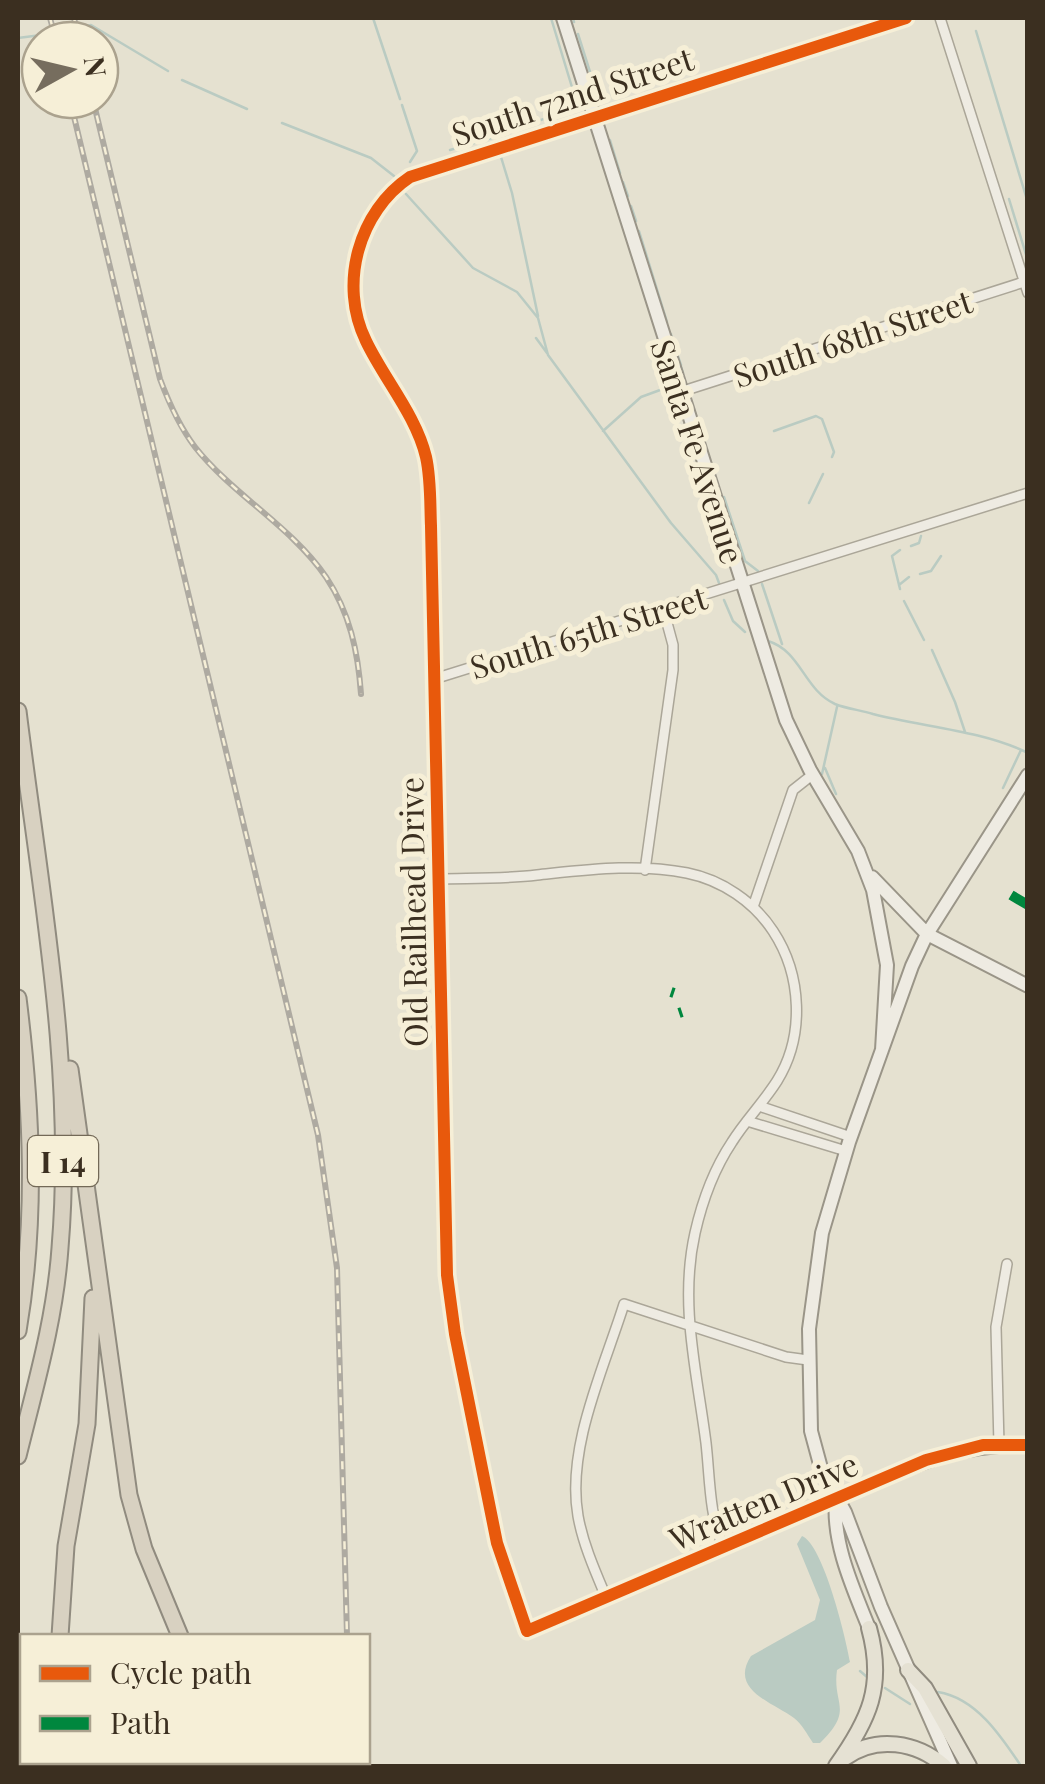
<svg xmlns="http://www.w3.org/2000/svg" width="1045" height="1784" viewBox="0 0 1045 1784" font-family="'Playfair Display',serif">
<rect width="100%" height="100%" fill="#e5e1d0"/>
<path fill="#bacbc2" d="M802,1536C823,1544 846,1638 850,1662L837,1670C832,1705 855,1709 820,1743H813C807,1734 802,1724 794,1718C772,1702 729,1690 751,1656L815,1620L820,1600L797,1544Z"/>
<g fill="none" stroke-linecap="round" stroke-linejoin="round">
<path stroke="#bacbc2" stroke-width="2.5" d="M373,18L400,99
M573,18L574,22
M83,27L91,25L168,71
M976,31L1028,203
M578,34L596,91L593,92
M18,38L49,34
M182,80L247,109
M402,105L417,151L410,162
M282,123L371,158L394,176
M492,130L495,136L578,107L551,18
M610,140L620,173
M450,150L495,137
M501,157L512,193L538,316
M623,182L628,196
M406,194L473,268L517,292L538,318L548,355L671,523L716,575L719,583
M1009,199L1028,261
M631,206L636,221
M639,231L667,322
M671,334L672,339
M536,338L547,353
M673,342L681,365
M681,367L683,373
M603,431L641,397L671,386
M774,431L816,416L822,419L834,452L832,457
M724,497L745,561L758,571
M809,503L823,474
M911,546L919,543L921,536
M900,550L892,556L900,589
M920,574L931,571L941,556
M762,584L782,644
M899,585L909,577
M724,600L733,621L745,632
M904,601L924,640
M768,641C801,651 804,690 835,704C847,709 861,710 873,714C923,727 979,730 1026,752
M932,650L955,702L965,732
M825,768L836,794
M822,774L837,707
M1003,788L1021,750
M860,1671L867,1677
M885,1688L910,1704
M938,1692C976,1698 1001,1736 1021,1766"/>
<defs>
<path id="street" d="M940,18L1028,293
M680,392L1024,282
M434,679L1028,493
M645,870L673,670V645L663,608
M438,879C471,878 504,879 537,875C586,870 638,863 687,873C722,880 754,902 773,931C802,975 805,1036 777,1081C763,1103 745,1121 732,1142C714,1169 702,1202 695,1233C679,1304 697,1372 706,1443C710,1478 709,1514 723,1547
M753,907L793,790L812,775
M759,1106L851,1137
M747,1121L846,1151
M999,1445L996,1327L1007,1264
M836,1499L527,1631L497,1543L455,1334L447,1275L431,526C430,504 431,479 426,457C416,415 384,379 366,341C338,284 359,211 410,177L906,18
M606,1597C595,1571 583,1544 578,1516C566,1448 604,1368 624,1304L786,1357L808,1360"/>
<path id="secondary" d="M563,18L786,720L810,770L858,851L873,890L887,965L882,1050
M872,877L927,934L1028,986
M836,1499C905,1470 949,1444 1028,1445
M836,1499C832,1543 853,1588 869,1628
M951,1766L881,1607L845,1512L821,1468L811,1431L809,1329L822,1233L849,1142L912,966L927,934L1028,775"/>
<path id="primary" d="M908,1670L925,1688L969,1766
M18,1706L22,1718
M845,1758C876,1735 917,1742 944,1766
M40,1762L42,1766
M198,1762L199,1766
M82,1766V1762
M836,1766C869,1720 885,1686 869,1628"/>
<path id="highway" d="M18,711C40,890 75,1068 60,1248C55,1320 35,1387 18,1456
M18,998C32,1110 37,1219 18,1331
M70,1069L129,1495L144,1549L180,1636
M60,1636L66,1546L87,1424L93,1298
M68,1762L69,1766
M246,1762L249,1766"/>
</defs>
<use href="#street" stroke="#aba698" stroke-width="12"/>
<use href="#secondary" stroke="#9a9588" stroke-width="16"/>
<use href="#primary" stroke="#908b7f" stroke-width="18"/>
<use href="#highway" stroke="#908b7f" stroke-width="19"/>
<use href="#street" stroke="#eeebe2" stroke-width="9"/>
<use href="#secondary" stroke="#eeebe2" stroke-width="12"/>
<use href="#primary" stroke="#e5e1d3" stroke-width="14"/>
<use href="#highway" stroke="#d8d1c1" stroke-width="15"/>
<defs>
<path id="rail" d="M50,18L56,40
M74,18L79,40
M70,100L318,1135L337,1268L347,1636
M93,100L160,379C169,403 179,426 195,447C233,495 291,526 326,577C350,613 358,652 361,694
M349,1762L350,1766"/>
</defs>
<use href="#rail" stroke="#aeaaa1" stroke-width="6"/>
<use href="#rail" stroke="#f6efd7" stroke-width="2.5" stroke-dasharray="8" stroke-linecap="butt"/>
<path stroke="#00873e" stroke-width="10" stroke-dasharray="20 10" stroke-linecap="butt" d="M1011,895L1028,905
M671,992L674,993
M679,1013L682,1012"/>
<defs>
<path id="cycleway" d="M906,18L410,177C359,211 338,284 366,341C384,379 416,415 426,457C431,479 430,504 431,526L447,1275L455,1334L497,1543L527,1631L926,1460L983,1445H1028"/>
</defs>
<use href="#cycleway" stroke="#f6efd7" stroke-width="19"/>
<use href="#cycleway" stroke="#e8590c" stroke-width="12"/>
</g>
<g text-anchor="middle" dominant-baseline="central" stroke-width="10" stroke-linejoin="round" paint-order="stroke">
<rect fill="#f6efd7" stroke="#736957" stroke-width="2.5" x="28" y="1136" width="70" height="50" rx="8"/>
<g font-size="30" font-weight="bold" fill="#3b2f20">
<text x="63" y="1161">I 14</text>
</g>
<g font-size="32" fill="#3b2f20" stroke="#f6efd7">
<text transform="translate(572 95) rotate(-18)">South 72nd Street</text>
<text transform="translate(852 337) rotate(-18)">South 68th Street</text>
<text transform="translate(699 451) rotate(72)">Santa Fe Avenue</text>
<text transform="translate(588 631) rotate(-17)">South 65th Street</text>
<text transform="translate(412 912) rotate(-91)">Old Railhead Drive</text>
<text transform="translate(763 1500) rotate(-23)">Wratten Drive</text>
</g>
</g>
<rect width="1045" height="1784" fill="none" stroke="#3b2f20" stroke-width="40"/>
<rect x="20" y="1634" width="350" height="130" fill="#f6efd7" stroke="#aba28e" stroke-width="2.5"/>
<rect x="40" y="1666" width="50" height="15" fill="#e8590c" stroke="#aba28e" stroke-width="2.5"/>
<text x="110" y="1684" font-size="30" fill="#3b2f20">Cycle path</text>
<rect x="40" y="1716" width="50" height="15" fill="#00873e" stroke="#aba28e" stroke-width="2.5"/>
<text x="110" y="1734" font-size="30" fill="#3b2f20">Path</text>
<g transform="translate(70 70) rotate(82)"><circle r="48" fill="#f6efd7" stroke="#aba28e" stroke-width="2.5"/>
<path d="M0-8L18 38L0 25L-18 38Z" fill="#766d5e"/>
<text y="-15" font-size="28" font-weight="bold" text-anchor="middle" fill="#3b2f20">N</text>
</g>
</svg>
